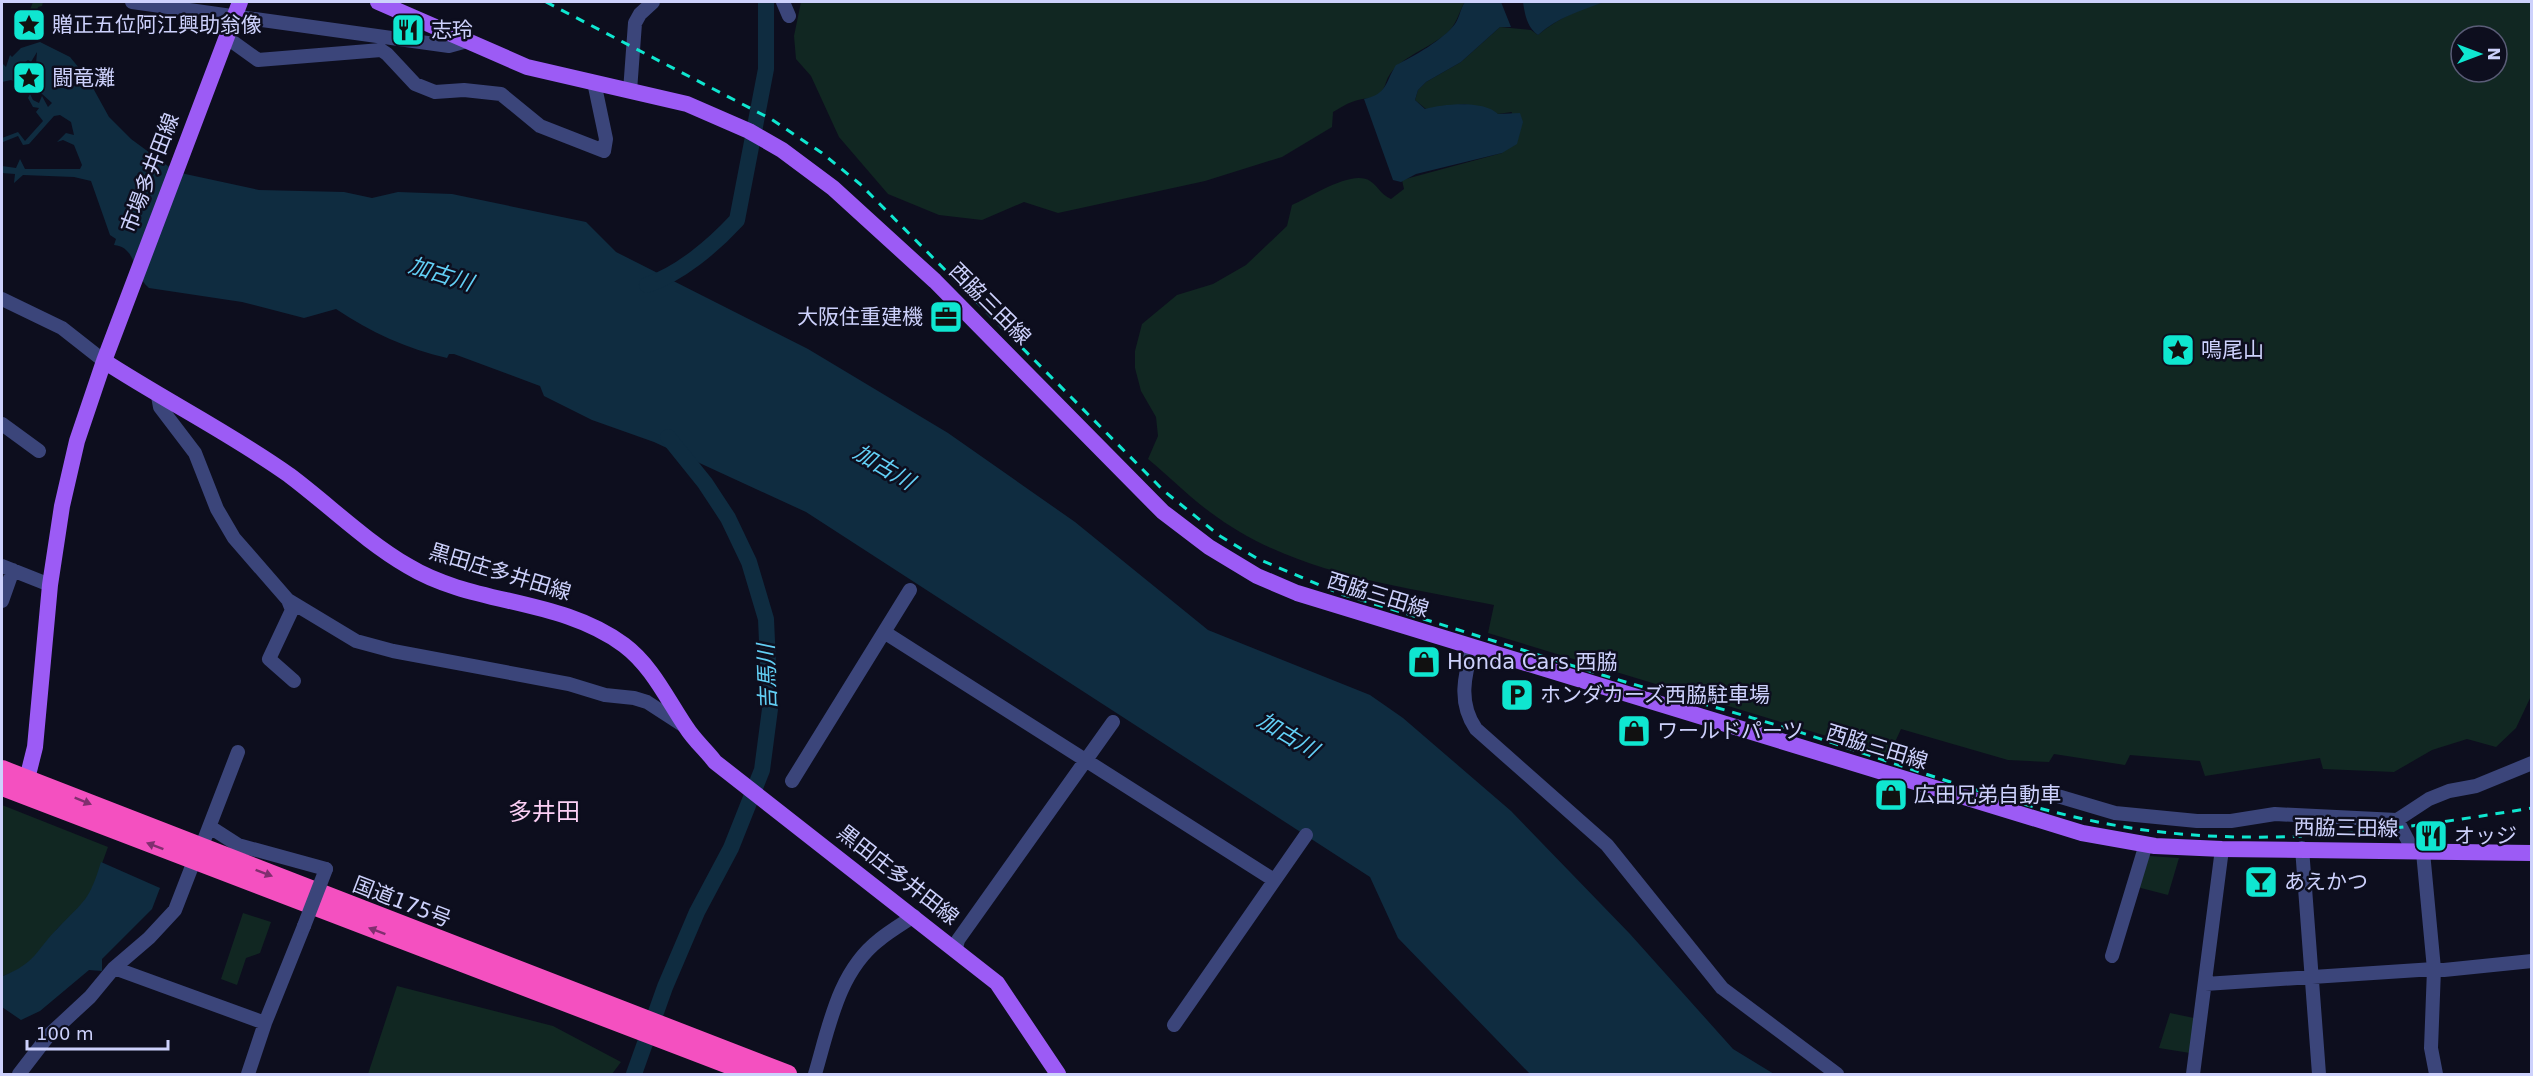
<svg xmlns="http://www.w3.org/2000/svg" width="2533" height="1076" viewBox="0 0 2533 1076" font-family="'DejaVu Sans','Noto Sans JP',sans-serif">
<rect width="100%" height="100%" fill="#0d0e1e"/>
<path fill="#112722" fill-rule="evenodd" d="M33,2H43L42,6L38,7L36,22L21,26L20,20L29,12Z
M801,2H1465C1459,11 1458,21 1450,30C1435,46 1402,56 1390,74C1384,83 1387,89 1376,96C1370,99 1364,98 1358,100C1349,102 1340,108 1333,112L1332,127L1282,157L1205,181L1058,213L1024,202L982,220L939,215L888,194L839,137L811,76L796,59L794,36Z
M1604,2H2531L2532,694L2516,728L2496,747L2467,739L2432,750L2394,772L2323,769L2320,758L2205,776L2200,761L2130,755L2125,765L2054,754L2049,762L2008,760L1901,729L1889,755L1488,633L1494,605C1398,586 1290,573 1210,512C1188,496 1169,476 1148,459L1158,436L1156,417L1141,391L1135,368V351L1142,324L1177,295L1213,284L1246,265L1287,226L1292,205C1311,197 1352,169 1370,181C1378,186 1380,194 1391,199L1404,189L1402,180L1502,153L1512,112L1498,114L1465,104L1426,109L1415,100L1418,90L1426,82L1461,62L1500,27L1531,30L1538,35C1558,18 1579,9 1604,2ZM2461,36H2497V72H2461Z
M2,805L108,847L92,891L79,909L57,929L44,947L23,968L3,976L2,988Z
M2149,856L2179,858L2168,895L2137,887Z
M243,913L271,922L260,953L246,958L237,985L221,979Z
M397,986L553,1026L621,1062L612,1074H368Z
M2170,1013L2194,1018L2190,1053L2159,1048Z"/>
<path fill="#0f2c40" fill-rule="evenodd" d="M1465,2H1501L1511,27H1500L1461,62L1426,82L1418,90L1415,100L1425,109C1444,104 1483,100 1498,114L1520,113L1523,122L1517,144L1502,153L1416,174L1401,182L1393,180L1364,99C1388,94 1385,82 1396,65C1413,57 1444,39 1455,24C1460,17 1460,9 1465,2Z
M1523,2H1604C1580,11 1558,17 1538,35C1527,27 1525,15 1523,2Z
M40,42L70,57L88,79L109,117L131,139L176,172L259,190L344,192L372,198L398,192L452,194L586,222L616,252L808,349L948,433L1075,522L1208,630L1370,695L1403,718L1511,811L1630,934L1733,1049L1774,1074H1530L1398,938L1370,877L806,512L654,442L592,420L544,396L540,386L454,354H449L447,358C407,349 370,332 336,309L304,318L242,302L149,288C133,275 137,247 114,245L116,239L110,235L91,181L74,177L23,175L14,183L15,174L2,173V166L16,168L20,159L25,169H80L82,165L74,145L63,140L57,142L66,133L74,135L71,122L60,115L54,116L29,144L23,145L18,136L3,142L2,147V138L18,132L25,141L43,121L36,112L39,108L33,107L28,98L30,94L33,100L39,103L42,96L48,107L52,103L41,93L36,83L19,81V84L11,80L2,82V63L6,67L10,55L12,57L21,48ZM37,52L36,64L41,70L36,69L34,75H25L22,72L24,63L28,60L31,62Z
M101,862L160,888L152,909L102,959V971L89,970L40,1011L21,1020L2,1007L3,976C36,963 36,950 58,928C85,900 89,901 101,862Z"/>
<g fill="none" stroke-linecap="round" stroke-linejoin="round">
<path stroke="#0f2c40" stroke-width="16" d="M647,285C680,274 713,246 737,220L766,69V2
M634,1074L665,987L697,912L731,848L762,770L770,709L766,619L749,562L728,518L705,483L668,437"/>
<path stroke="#3b457a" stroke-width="14" d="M132,2L449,46L467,41
M783,2L789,16
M226,37L258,60L381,50L387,54L415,84L435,92L464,90L501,94L540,126L604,151L606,139L594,82
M630,91L635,23L640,14L653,2
M2,299L62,328L104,361
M158,396L160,407L195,453L217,509L234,538L288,600L356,641L393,651L569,684L605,695L634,698L647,702L684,726
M2,424L39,451
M2,566L50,585
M288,600L292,610L269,659L294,681
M2,601L13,570
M884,632L1274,880
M1473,647C1464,676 1458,703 1476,729L1607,845L1722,988L1837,1074
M792,781L910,590
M2044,792L2115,813L2197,821H2231L2275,814L2397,820L2429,799L2449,791L2476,786L2532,763
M2397,820L2414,852
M210,827L238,845L326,869
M201,848L238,752
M2302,848L2319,1074
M2423,852L2434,969L2431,1048L2436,1074
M956,948L958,940L1113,722
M2112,956L2146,844
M114,968L265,1023
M2205,984L2434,969L2444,970L2532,961
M1174,1025L1306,835
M19,1074L49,1035L90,997L114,968L149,938L175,910L194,861
M248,1074L265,1023L304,926
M815,1074C829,1027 838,972 879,940C890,931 902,924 914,916
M2193,1074L2222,849"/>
<path stroke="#9c5bf5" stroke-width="16" d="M378,2L527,67L687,104L749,131L782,150L833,188L935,281L1163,512L1209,547L1257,576L1297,593L2082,833L2155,846L2222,849L2532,853
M104,361C164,400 230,433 289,475C329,505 365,541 408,566C474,606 559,597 624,645C652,666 667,699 686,727C694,740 706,750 715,762L997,983L1058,1074
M24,791L35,747L50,585L62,506L77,441L104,361L240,2"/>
<path stroke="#f450c0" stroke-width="18" d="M2,769L788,1074
M2,787L752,1074"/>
<path stroke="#0fe6d0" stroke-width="3" stroke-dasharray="9 8" stroke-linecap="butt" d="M546,2L771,119L822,153L860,184L1164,491L1220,536L1258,559L1341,594C1432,621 1522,650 1612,678C1673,696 1735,712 1796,731C1909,767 2034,816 2152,831C2284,847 2401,829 2532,808"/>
<path stroke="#3b457a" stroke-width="14" d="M304,926L326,869"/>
</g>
<defs><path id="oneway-solid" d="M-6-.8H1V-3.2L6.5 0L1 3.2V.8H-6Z" transform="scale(1.5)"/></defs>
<g fill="#802f6f">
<use href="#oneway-solid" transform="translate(83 801) rotate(22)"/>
<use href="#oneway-solid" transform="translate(155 846) rotate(-159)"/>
<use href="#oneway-solid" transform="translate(264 873) rotate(21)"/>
<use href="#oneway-solid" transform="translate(377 931) rotate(-159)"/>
</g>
<defs>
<symbol id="sight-square" viewBox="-11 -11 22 22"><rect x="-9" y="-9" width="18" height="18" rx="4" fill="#0fe6d0" stroke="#0d0e1e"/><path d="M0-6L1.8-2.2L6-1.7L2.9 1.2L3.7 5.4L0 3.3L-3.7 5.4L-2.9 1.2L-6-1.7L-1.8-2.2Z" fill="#111"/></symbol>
<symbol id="restaurant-square" viewBox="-11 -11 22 22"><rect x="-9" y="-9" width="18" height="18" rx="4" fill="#0fe6d0" stroke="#0d0e1e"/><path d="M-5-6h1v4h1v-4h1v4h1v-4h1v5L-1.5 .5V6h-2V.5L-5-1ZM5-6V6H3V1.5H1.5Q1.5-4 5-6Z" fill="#111"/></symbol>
<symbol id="office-square" viewBox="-11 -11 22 22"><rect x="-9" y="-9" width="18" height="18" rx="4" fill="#0fe6d0" stroke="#0d0e1e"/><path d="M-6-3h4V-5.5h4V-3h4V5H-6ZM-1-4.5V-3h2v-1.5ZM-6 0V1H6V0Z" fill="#111"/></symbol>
<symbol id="shop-square" viewBox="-11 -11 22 22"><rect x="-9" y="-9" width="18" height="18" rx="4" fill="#0fe6d0" stroke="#0d0e1e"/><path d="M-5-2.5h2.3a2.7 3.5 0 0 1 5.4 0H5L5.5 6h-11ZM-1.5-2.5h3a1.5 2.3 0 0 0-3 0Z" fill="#111"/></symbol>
<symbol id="parking-square" viewBox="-11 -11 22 22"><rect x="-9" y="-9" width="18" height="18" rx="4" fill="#0fe6d0" stroke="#0d0e1e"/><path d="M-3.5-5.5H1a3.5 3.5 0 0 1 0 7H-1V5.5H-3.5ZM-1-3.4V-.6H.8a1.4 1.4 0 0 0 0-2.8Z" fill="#111"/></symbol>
<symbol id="bar-square" viewBox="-11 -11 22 22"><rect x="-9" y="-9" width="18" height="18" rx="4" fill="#0fe6d0" stroke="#0d0e1e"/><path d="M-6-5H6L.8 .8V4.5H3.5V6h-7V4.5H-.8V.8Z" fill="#111"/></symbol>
</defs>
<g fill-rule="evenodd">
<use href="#sight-square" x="10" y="6" width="38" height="38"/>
<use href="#restaurant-square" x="389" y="11" width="38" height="38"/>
<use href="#sight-square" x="10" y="59" width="38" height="38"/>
<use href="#office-square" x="927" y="298" width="38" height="38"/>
<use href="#sight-square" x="2159" y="331" width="38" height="38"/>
<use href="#shop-square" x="1405" y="643" width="38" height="38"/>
<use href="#parking-square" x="1498" y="676" width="38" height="38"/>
<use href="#shop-square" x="1615" y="712" width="38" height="38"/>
<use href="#shop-square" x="1872" y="776" width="38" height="38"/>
<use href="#restaurant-square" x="2412" y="817" width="38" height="38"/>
<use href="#bar-square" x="2242" y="863" width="38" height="38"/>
</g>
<g text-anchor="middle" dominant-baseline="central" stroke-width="5" stroke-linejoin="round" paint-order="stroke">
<g font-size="21" fill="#cdd1fc" stroke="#0d0e1e" text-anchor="start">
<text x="52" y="25">贈正五位阿江興助翁像</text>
<text x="431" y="30">志玲</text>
<text x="52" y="78">闘竜灘</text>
<text x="923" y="317" text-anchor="end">大阪住重建機</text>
<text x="2201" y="350">鳴尾山</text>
<text x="1447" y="662">Honda Cars 西脇</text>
<text x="1540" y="695">ホンダカーズ西脇駐車場</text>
<text x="1657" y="731">ワールドパーツ</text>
<text x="1914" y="795">広田兄弟自動車</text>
<text x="2454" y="836">オッジ</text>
<text x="2284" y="882">あえかつ</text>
</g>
<g font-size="21" fill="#cdd1fc" stroke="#0d0e1e">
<text transform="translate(150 173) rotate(-69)">市場多井田線</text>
<text transform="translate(990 304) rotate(45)">西脇三田線</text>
<text transform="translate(500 572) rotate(17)">黒田庄多井田線</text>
<text transform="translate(1378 595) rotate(17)">西脇三田線</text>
<text transform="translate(1877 747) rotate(17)">西脇三田線</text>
<text transform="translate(2346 828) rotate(1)">西脇三田線</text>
<text transform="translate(898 875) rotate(38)">黒田庄多井田線</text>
<text transform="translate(402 902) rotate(21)">国道175号</text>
</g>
<g font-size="22" font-style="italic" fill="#62cff5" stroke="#0d0e1e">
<text transform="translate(441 274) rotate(17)">加古川</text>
<text transform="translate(884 467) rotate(31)">加古川</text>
<text transform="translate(767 677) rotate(-92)">吉馬川</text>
<text transform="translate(1288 735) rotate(31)">加古川</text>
</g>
<g font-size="24" fill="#fccff5" stroke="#0d0e1e">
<text x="544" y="812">多井田</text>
</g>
</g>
<rect width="2533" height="1076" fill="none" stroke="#cdd1fc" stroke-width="6"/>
<g transform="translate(2479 54) rotate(90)"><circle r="28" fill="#0d0e1e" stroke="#5a5c77" stroke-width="1.5"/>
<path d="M0-4.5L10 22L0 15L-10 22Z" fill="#0fe6d0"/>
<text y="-9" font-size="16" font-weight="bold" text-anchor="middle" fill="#cdd1fc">N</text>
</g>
<path d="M27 1040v9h141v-9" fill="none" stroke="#cdd1fc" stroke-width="3"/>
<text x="36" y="1040" font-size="18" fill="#cdd1fc" stroke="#0d0e1e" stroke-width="4.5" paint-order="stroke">100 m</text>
</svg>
